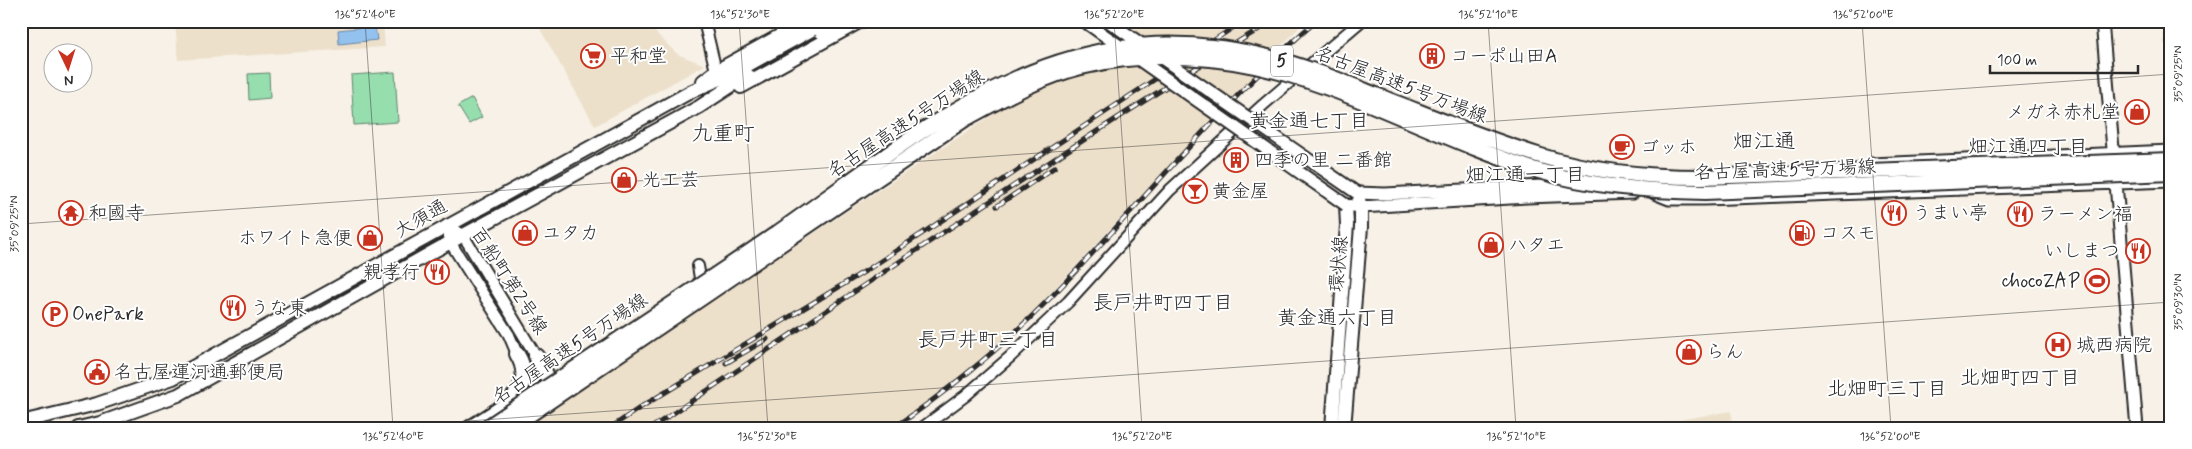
<svg xmlns="http://www.w3.org/2000/svg" width="2192" height="449" viewBox="0 0 2192 449" font-family="Mynerve,'Klee One',sans-serif">
<rect width="100%" height="100%" fill="#f7f1e7"/>
<filter id="ink" filterUnits="userSpaceOnUse"><feTurbulence type="fractalNoise" baseFrequency=".02" numOctaves="2"/><feDisplacementMap in="SourceGraphic" scale="10" xChannelSelector="R" yChannelSelector="G"/><feConvolveMatrix kernelMatrix="1 2 1 2 8 2 1 2 1" color-interpolation-filters="sRGB"/></filter>
<g filter="url(#ink)">
<path fill="#ede0cb" d="M175,21H383L385,47L178,60Z
M549,21H644L677,54L705,65L595,126L539,27Z
M1134,21H1305L1030,315L967,370L902,421L892,428H520Z
M2162,21H2171V43L2164,44Z
M1731,411L1734,428H1632Z"/>
<path fill="#96deae" stroke="#60846c" d="M395,72L398,122L354,125L351,75Z
M269,73L270,98L249,100L248,74Z
M472,98L482,117L469,124L458,106Z"/>
<path fill="#94c2ef" stroke="#6a86a1" d="M375,26L377,40L339,44L338,30Z"/>
<g fill="none" stroke-linecap="round" stroke-linejoin="round">
<defs>
<path id="tertiary" d="M704,21L716,71
M447,225L463,235L536,356
M447,225L450,242L509,335L517,354
M698,290L700,278L698,266
M922,428L965,396L1010,357L1068,302L1170,190L1263,105L1361,21"/>
<path id="secondary" d="M2102,21L2137,428
M1871,164L2171,151
M1357,193L1385,194L1580,184
M1654,193L1669,199H1705L2171,181
M1346,205L1361,207L1527,197L1633,193"/>
<path id="primary" d="M821,32L841,21
M703,81L716,71L806,21
M741,87L861,21
M21,422L97,404L173,378L692,91L732,74L828,21
M78,428L100,423L178,395L436,250L699,107L748,75
M1332,428L1347,225L1346,205
M1344,428L1361,227V207L1357,193"/>
<path id="motorway" d="M536,356C544,368 552,383 546,397
M470,428C497,410 540,392 517,354"/>
</defs>
<use href="#tertiary" stroke="#2b2b2b" stroke-width="14"/>
<use href="#secondary" stroke="#2b2b2b" stroke-width="15"/>
<use href="#primary" stroke="#2b2b2b" stroke-width="16"/>
<use href="#motorway" stroke="#2b2b2b" stroke-width="18"/>
<use href="#tertiary" stroke="#fff" stroke-width="10"/>
<use href="#secondary" stroke="#fff" stroke-width="11"/>
<use href="#primary" stroke="#fff" stroke-width="12"/>
<use href="#motorway" stroke="#fff" stroke-width="14"/>
<defs>
<path id="rail" d="M997,206L1055,167
M726,363L767,339
M610,428L641,407L867,270L1243,21
M651,428C857,291 1061,150 1272,21
M894,428C950,389 1004,346 1051,297C1140,206 1219,105 1316,21"/>
</defs>
<use href="#rail" stroke="#2b2b2b" stroke-width="5"/>
<use href="#rail" stroke="#fff" stroke-width="3" stroke-dasharray="9" stroke-linecap="butt"/>
<defs>
<path id="secondary-bridge" d="M1084,21L1346,205
M1108,21L1357,193"/>
<path id="motorway-bridge" d="M486,428C581,364 678,301 773,236C933,125 1057,5 1268,57C1305,66 1341,81 1376,95C1431,116 1485,139 1541,156C1593,172 1648,177 1702,177L2171,160
M510,428L965,119C1002,99 1040,77 1081,67C1149,50 1226,55 1293,76C1377,102 1455,145 1539,171C1593,187 1649,191 1705,192L2171,173"/>
</defs>
<use href="#secondary-bridge" stroke="#2b2b2b" stroke-width="15" stroke-linecap="butt"/>
<use href="#motorway-bridge" stroke="#2b2b2b" stroke-width="18" stroke-linecap="butt"/>
<use href="#secondary-bridge" stroke="#fff" stroke-width="11"/>
<use href="#motorway-bridge" stroke="#fff" stroke-width="14"/>
</g>
</g>
<path fill="none" stroke="#2b2b2b" stroke-width="1" stroke-opacity="0.45" d="M365,21L393,428M739,21L768,428M1114,21L1142,428M1488,21L1516,428M1862,21L1891,428M21,224L2171,74M368,428L2171,302"/>
<defs>
<symbol id="supermarket-ring" viewBox="-11 -11 22 22"><circle r="9.5" fill="#fff" stroke="#c8321e" stroke-width="1.5"/><path d="M-6-5.5h2.5l.6 2H6L4.5 2H-2.5L-4.4-4H-6ZM-1.5 3.2a1.3 1.3 0 1 0 .1 0ZM3 3.2a1.3 1.3 0 1 0 .1 0Z" fill="#c8321e"/></symbol>
<symbol id="building-ring" viewBox="-11 -11 22 22"><circle r="9.5" fill="#fff" stroke="#c8321e" stroke-width="1.5"/><path d="M-4-6H4V6H1V3H-1V6H-4ZM-2.5-4.3h1.7v1.8h-1.7ZM.8-4.3h1.7v1.8H.8ZM-2.5-1h1.7V.8h-1.7ZM.8-1h1.7V.8H.8Z" fill="#c8321e"/></symbol>
<symbol id="shop-ring" viewBox="-11 -11 22 22"><circle r="9.5" fill="#fff" stroke="#c8321e" stroke-width="1.5"/><path d="M-5-2.5h2.3a2.7 3.5 0 0 1 5.4 0H5L5.5 6h-11ZM-1.5-2.5h3a1.5 2.3 0 0 0-3 0Z" fill="#c8321e"/></symbol>
<symbol id="cafe-ring" viewBox="-11 -11 22 22"><circle r="9.5" fill="#fff" stroke="#c8321e" stroke-width="1.5"/><path d="M-5.5-4.5H6V0H3Q3 3.5 0 3.5H-2.5Q-5.5 3.5-5.5 0ZM3-3.2v2h1.7v-2ZM-6 4.5H4V6H-6Z" fill="#c8321e"/></symbol>
<symbol id="bar-ring" viewBox="-11 -11 22 22"><circle r="9.5" fill="#fff" stroke="#c8321e" stroke-width="1.5"/><path d="M-6-5H6L.8 .8V4.5H3.5V6h-7V4.5H-.8V.8Z" fill="#c8321e"/></symbol>
<symbol id="temple-ring" viewBox="-11 -11 22 22"><circle r="9.5" fill="#fff" stroke="#c8321e" stroke-width="1.5"/><path d="M0-6L5-2H3V0L6.5 2.5H4V6H1.5V3h-3V6H-4V2.5H-6.5L-3 0V-2H-5Z" fill="#c8321e"/></symbol>
<symbol id="restaurant-ring" viewBox="-11 -11 22 22"><circle r="9.5" fill="#fff" stroke="#c8321e" stroke-width="1.5"/><path d="M-5-6h1v4h1v-4h1v4h1v-4h1v5L-1.5 .5V6h-2V.5L-5-1ZM5-6V6H3V1.5H1.5Q1.5-4 5-6Z" fill="#c8321e"/></symbol>
<symbol id="fuel-ring" viewBox="-11 -11 22 22"><circle r="9.5" fill="#fff" stroke="#c8321e" stroke-width="1.5"/><path d="M-5.5-6h7V0h2V4h1.3V-2.5L3-4.5l.8-.8L6-3V5H2.5V1h-1V6h-7ZM-4.2-4.7v3.2H.2V-4.7Z" fill="#c8321e"/></symbol>
<symbol id="stadium-ring" viewBox="-11 -11 22 22"><circle r="9.5" fill="#fff" stroke="#c8321e" stroke-width="1.5"/><path d="M0-5a6.5 5 0 1 0 0 10a6.5 5 0 1 0 0-10ZM-3.5-1.8h7v3.6h-7Z" fill="#c8321e"/></symbol>
<symbol id="parking-ring" viewBox="-11 -11 22 22"><circle r="9.5" fill="#fff" stroke="#c8321e" stroke-width="1.5"/><path d="M-3.5-5.5H1a3.5 3.5 0 0 1 0 7H-1V5.5H-3.5ZM-1-3.4V-.6H.8a1.4 1.4 0 0 0 0-2.8Z" fill="#c8321e"/></symbol>
<symbol id="hospital-ring" viewBox="-11 -11 22 22"><circle r="9.5" fill="#fff" stroke="#c8321e" stroke-width="1.5"/><path d="M-5-5h3v3.5h4V-5h3V5h-3V1.5h-4V5h-3Z" fill="#c8321e"/></symbol>
<symbol id="civic-ring" viewBox="-11 -11 22 22"><circle r="9.5" fill="#fff" stroke="#c8321e" stroke-width="1.5"/><path d="M-.6-6.5H3V-4.5H.6V-3L4-1V1h2V6H-6V1h2V-1L-.6-3ZM-1.2 2.5V6h2.4V2.5Z" fill="#c8321e"/></symbol>
</defs>
<g fill-rule="evenodd">
<use href="#supermarket-ring" x="579" y="42" width="28" height="28"/>
<use href="#building-ring" x="1418" y="42" width="28" height="28"/>
<use href="#shop-ring" x="2123" y="98" width="28" height="28"/>
<use href="#cafe-ring" x="1608" y="133" width="28" height="28"/>
<use href="#building-ring" x="1222" y="146" width="28" height="28"/>
<use href="#shop-ring" x="610" y="166" width="28" height="28"/>
<use href="#bar-ring" x="1181" y="177" width="28" height="28"/>
<use href="#temple-ring" x="57" y="199" width="28" height="28"/>
<use href="#restaurant-ring" x="1880" y="199" width="28" height="28"/>
<use href="#restaurant-ring" x="2006" y="200" width="28" height="28"/>
<use href="#shop-ring" x="511" y="219" width="28" height="28"/>
<use href="#fuel-ring" x="1788" y="219" width="28" height="28"/>
<use href="#shop-ring" x="356" y="224" width="28" height="28"/>
<use href="#shop-ring" x="1477" y="231" width="28" height="28"/>
<use href="#restaurant-ring" x="2124" y="237" width="28" height="28"/>
<use href="#restaurant-ring" x="423" y="258" width="28" height="28"/>
<use href="#stadium-ring" x="2083" y="267" width="28" height="28"/>
<use href="#restaurant-ring" x="219" y="294" width="28" height="28"/>
<use href="#parking-ring" x="41" y="300" width="28" height="28"/>
<use href="#hospital-ring" x="2044" y="331" width="28" height="28"/>
<use href="#shop-ring" x="1675" y="338" width="28" height="28"/>
<use href="#civic-ring" x="83" y="358" width="28" height="28"/>
</g>
<g text-anchor="middle" dominant-baseline="central" stroke-width="4" stroke-linejoin="round" paint-order="stroke">
<rect fill="#fff" stroke="#6b6b6b" stroke-width="1" x="1271" y="45.5" width="22" height="31" rx="4"/>
<g font-size="18" font-weight="bold" fill="#2b2b2b">
<text x="1282" y="61">5</text>
</g>
<g font-size="19" fill="#2b2b2b" stroke="#fff" text-anchor="start">
<text x="610" y="56">平和堂</text>
<text x="1450" y="56">コーポ山田A</text>
<text x="2120" y="112" text-anchor="end">メガネ赤札堂</text>
<text x="1640" y="147">ゴッホ</text>
<text x="1254" y="160">四季の里 二番館</text>
<text x="642" y="180">光工芸</text>
<text x="1212" y="191">黄金屋</text>
<text x="88" y="213">和國寺</text>
<text x="1912" y="213">うまい亭</text>
<text x="2038" y="214">ラーメン福</text>
<text x="542" y="233">ユタカ</text>
<text x="1820" y="233">コスモ</text>
<text x="352" y="238" text-anchor="end">ホワイト急便</text>
<text x="1508" y="245">ハタエ</text>
<text x="2120" y="251" text-anchor="end">いしまつ</text>
<text x="420" y="272" text-anchor="end">親孝行</text>
<text x="2080" y="281" text-anchor="end">chocoZAP</text>
<text x="250" y="308">うな東</text>
<text x="72" y="314">OnePark</text>
<text x="2076" y="345">城西病院</text>
<text x="1706" y="352">らん</text>
<text x="114" y="372">名古屋運河通郵便局</text>
</g>
<g font-size="19" fill="#2b2b2b" stroke="#fff">
<text transform="translate(1401 85) rotate(21)">名古屋高速5号万場線</text>
<text transform="translate(906 124) rotate(-33)">名古屋高速5号万場線</text>
<text transform="translate(1785 170) rotate(-2)">名古屋高速5号万場線</text>
<text transform="translate(421 219) rotate(-30)">大須通</text>
<text transform="translate(1339 264) rotate(-85)">環状線</text>
<text transform="translate(509 281) rotate(57)">百船町第2号線</text>
<text transform="translate(570 349) rotate(-34)">名古屋高速5号万場線</text>
</g>
<g font-size="20" fill="#2b2b2b" stroke="#fff">
<text x="1309" y="121">黄金通七丁目</text>
<text x="2028" y="147">畑江通四丁目</text>
<text x="1525" y="175">畑江通一丁目</text>
<text x="1163" y="303">長戸井町四丁目</text>
<text x="1337" y="318">黄金通六丁目</text>
<text x="988" y="340">長戸井町三丁目</text>
<text x="2020" y="378">北畑町四丁目</text>
<text x="1887" y="389">北畑町三丁目</text>
</g>
<g font-size="21" fill="#2b2b2b" stroke="#fff">
<text x="723" y="134">九重町</text>
<text x="1764" y="142">畑江通</text>
</g>
</g>
<rect width="2192" height="449" fill="none" stroke="#fff" stroke-width="55"/>
<g transform="translate(68 68) rotate(176)"><circle r="24" fill="#ffffff" stroke="#aaaaaa"/>
<path d="M0-4L9 19L0 12L-9 19Z" fill="#c8321e"/>
<text y="-8" font-size="14" font-weight="bold" text-anchor="middle" fill="#2b2b2b">N</text>
</g>
<path d="M1990 65v8h148v-8" fill="none" stroke="#2b2b2b" stroke-width="2.5"/>
<text x="1997" y="65" font-size="15" fill="#2b2b2b" stroke="#ffffff" stroke-width="4" paint-order="stroke">100 m</text>
<rect x="28" y="28" width="2136" height="394" fill="none" stroke="#2b2b2b" stroke-width="2"/>
<g font-size="12" text-anchor="middle" fill="#2b2b2b">
<text x="365" y="18">136°52'40"E</text>
<text x="740" y="18">136°52'30"E</text>
<text x="1114" y="18">136°52'20"E</text>
<text x="1488" y="18">136°52'10"E</text>
<text x="1863" y="18">136°52'00"E</text>
<text transform="translate(2178 74) rotate(-90)" y="4">35°09'25"N</text>
<text transform="translate(14 224) rotate(-90)" y="4">35°09'25"N</text>
<text transform="translate(2178 302) rotate(-90)" y="4">35°09'30"N</text>
<text x="393" y="440">136°52'40"E</text>
<text x="767" y="440">136°52'30"E</text>
<text x="1142" y="440">136°52'20"E</text>
<text x="1516" y="440">136°52'10"E</text>
<text x="1890" y="440">136°52'00"E</text>
</g>
</svg>
